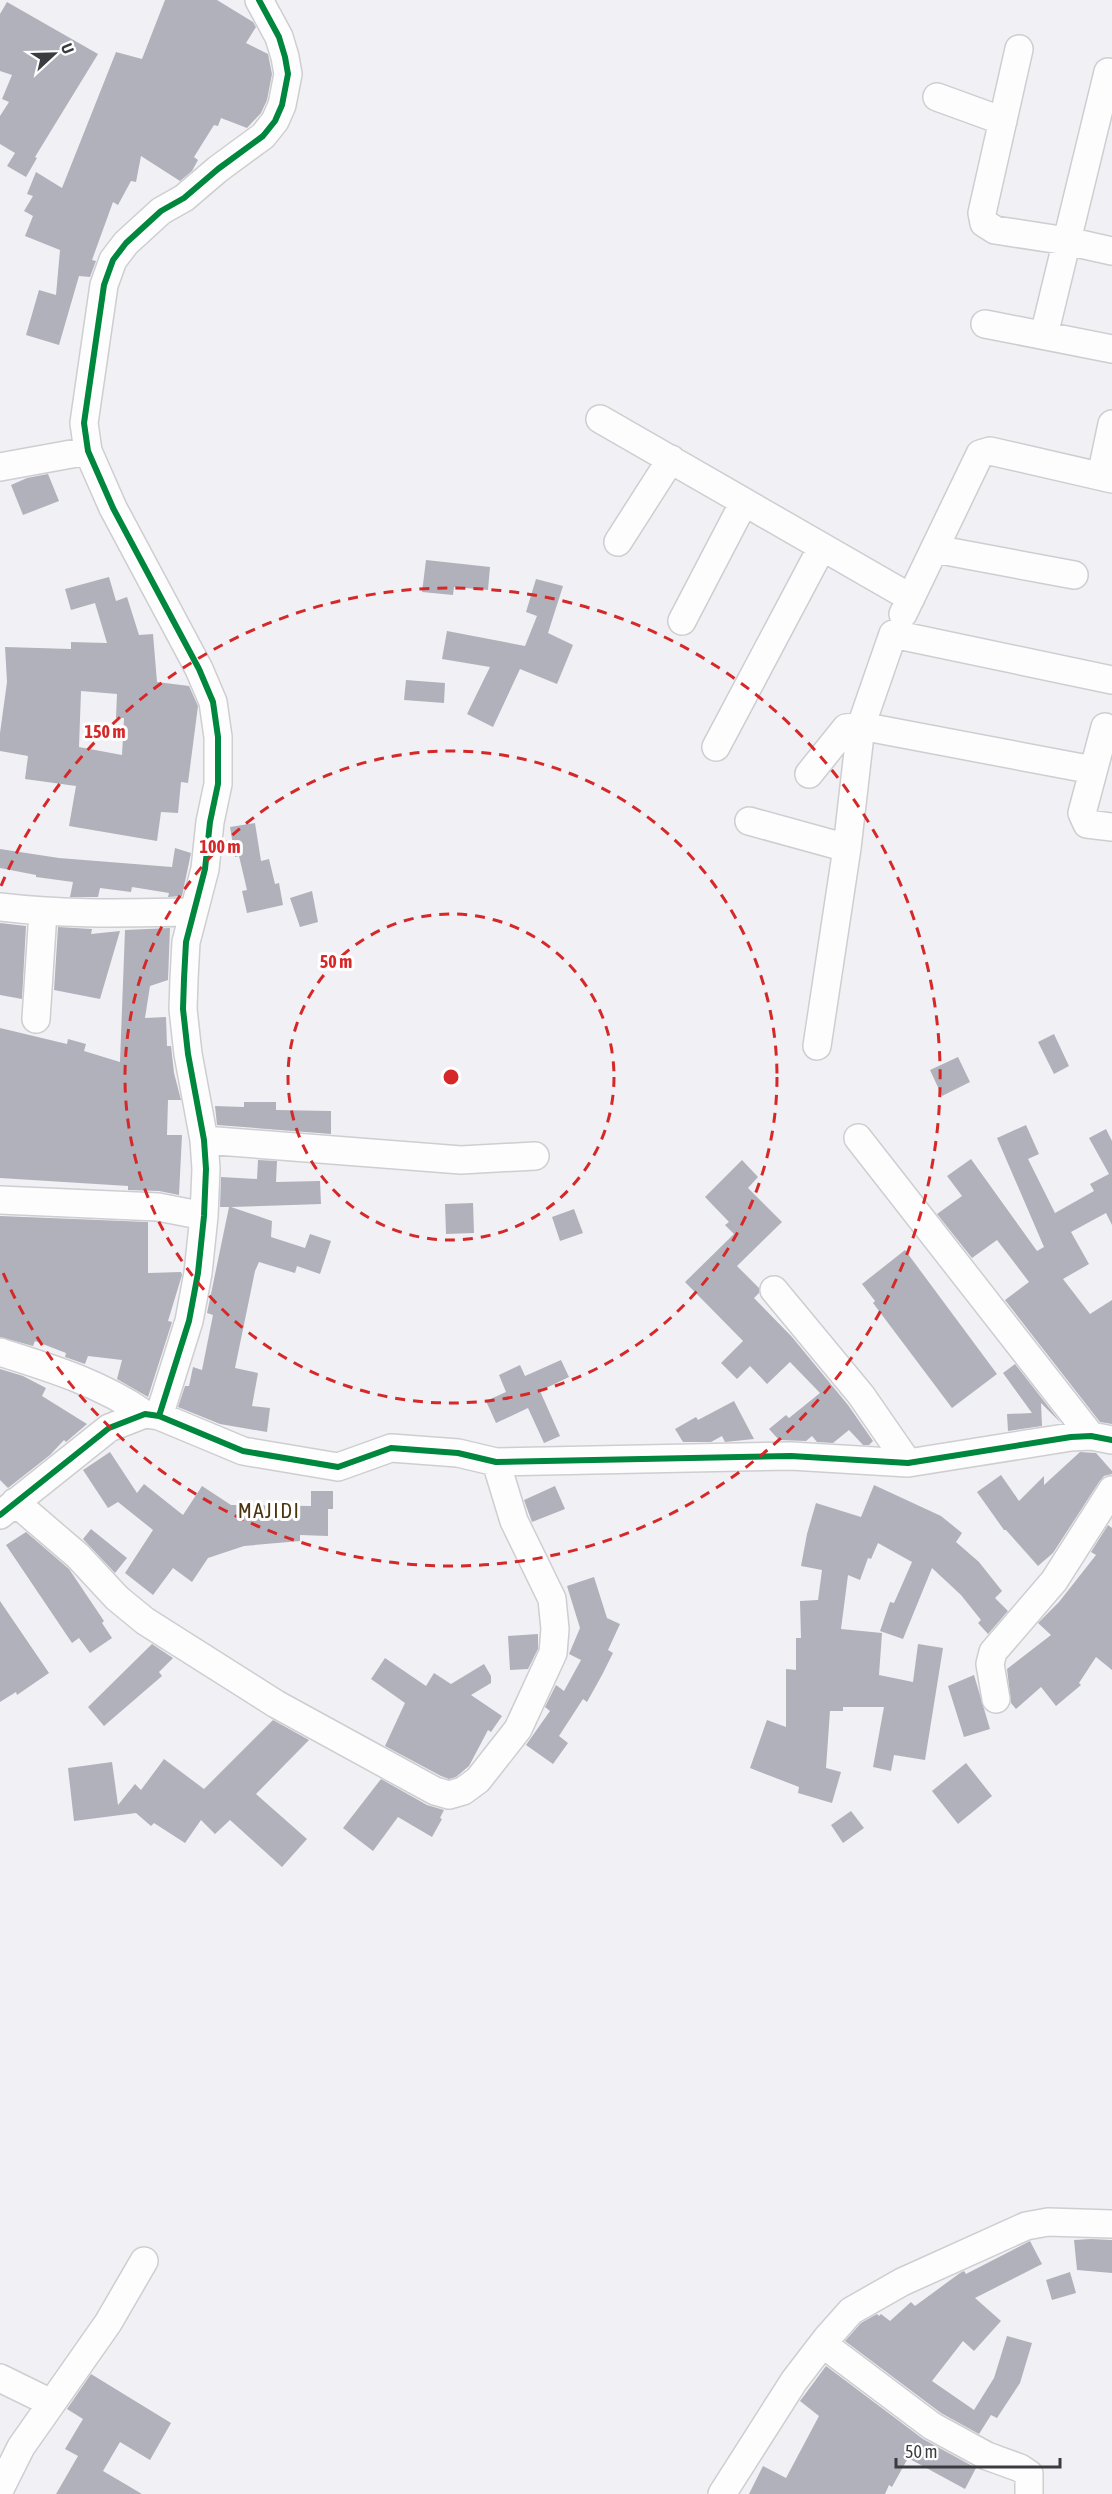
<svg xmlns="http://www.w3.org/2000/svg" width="1112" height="2494" viewBox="0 0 1112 2494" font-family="'Asap Condensed',sans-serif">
<rect width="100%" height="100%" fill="#f0f0f5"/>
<path fill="#b1b1bc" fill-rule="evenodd" d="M165,0H217L253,22L256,27L246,43L268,54L272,74L267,100L261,113L247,128L221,118L218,126L214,125L194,157L198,160L192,171L180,181L141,156L136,182L131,181L118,205L113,202L92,260L96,261L90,277L79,276L59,345L26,335L39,290L56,295L60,250L25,236L33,216L24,211L33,196L27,194L36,172L62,188L116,52L142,59Z
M7,2L98,54L35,157L37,158L26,177L7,166L15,153L0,144V116L9,102L2,99L12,75L0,71V14Z
M48,474L59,501L23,515L11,485L27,478Z
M426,560L490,567L488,590L454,587L453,595L422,592Z
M109,577L116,601L127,597L139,635L153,634L157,682L189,686L198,706L188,783L181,782L178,813L161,812L157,841L69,826L76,786L25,779L28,756L0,751V733L7,682L5,647L71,649V642L107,643L95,603L71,610L65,589ZM81,691L117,694L116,718H124L122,755L79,747Z
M536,579L563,586L548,633L573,645L557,684L520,669L493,727L467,714L490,667L442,659L447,631L525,646L537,616L526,612Z
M406,680L445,683L444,703L404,700Z
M255,823L261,861L269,859L275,884L279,883L283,905L247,913L242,891L247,890L239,856L235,857L230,827Z
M175,848L191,853L182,896L168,897L169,893L132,887L131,892L100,888L98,897H70L73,882L36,877V875L0,868V849L59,858L172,867Z
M312,891L318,922L300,927L290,898Z
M0,923L26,926L22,999L0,995Z
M58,927L92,929L91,934L120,931L100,999L54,990Z
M170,928L168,980L150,986L145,1018L166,1017L167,1046H171L174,1073L181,1100H168L167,1135H182L179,1195L159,1191L128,1190V1186L0,1178V1028L67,1044L68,1039L86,1044L84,1051L120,1062L125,930Z
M1054,1034L1069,1066L1054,1074L1038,1042Z
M958,1057L970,1082L942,1096L930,1070Z
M244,1102H276V1110L331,1111V1134L217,1125L215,1106L244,1107Z
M1026,1125L1039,1154L1028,1159L1055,1213L1094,1191L1090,1184L1109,1174L1089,1138L1106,1129L1112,1141V1225L1106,1213L1071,1232L1089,1264L1063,1279L1090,1314L1112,1300V1424L1100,1422L1005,1300L1029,1282L997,1240L972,1258L937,1214L962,1196L947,1176L971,1159L1037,1251L1044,1247L997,1138Z
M258,1160L277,1161L276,1182L320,1181L321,1204L231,1207L272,1221L271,1237L305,1248L310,1234L331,1241L320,1274L297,1266L295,1273L259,1262L255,1271L235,1368L258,1373L252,1406L270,1408L267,1432L220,1424L178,1407L185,1386H189L193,1367L202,1370L213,1315L207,1313L229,1207H220L221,1177L257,1179Z
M742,1160L758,1177L748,1188L782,1222L737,1266L759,1288V1293L754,1298L792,1337L848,1405L873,1441L869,1445H863L849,1430L833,1443L817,1442L812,1436L806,1441L779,1440L769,1429L786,1415L789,1418L820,1393L790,1362L767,1384L750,1366L737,1379L721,1363L743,1341L685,1282L734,1234L725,1225L729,1222L705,1197Z
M473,1203L474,1233L446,1234L445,1204Z
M574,1209L583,1233L560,1241L552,1217Z
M0,1216L148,1222V1273L181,1272L182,1275L168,1321L172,1322L148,1397L117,1379L122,1360L88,1356L85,1364L65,1357L66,1353L35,1341L33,1346L0,1337Z
M905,1250L997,1374L952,1408L873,1303L875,1301L862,1284Z
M561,1360L569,1377L540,1391L560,1436L544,1443L528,1408L496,1423L486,1401L506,1392L499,1375L520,1365L525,1376Z
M1015,1364L1061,1423L1041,1403L1042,1426L1008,1431L1007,1414L1032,1413L1003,1373Z
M0,1369L23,1376L46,1388L42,1396L87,1424L66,1442L64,1440L50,1455L8,1488L0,1480Z
M734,1401L754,1439L725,1442L722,1436L711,1442H683L675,1429L696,1417L698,1420Z
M110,1452L137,1493L144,1484L183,1515L202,1486L231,1505L311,1506V1491H333V1509H328V1536L300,1535V1541L244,1546L208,1558L192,1582L173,1568L153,1595L125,1573L153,1530L118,1502L108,1508L83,1470Z
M1080,1452L1096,1453L1112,1471V1474L1104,1476L1099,1482L1053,1553L1038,1566L1006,1530H1004L977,1492L1001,1475L1019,1501L1044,1476V1485Z
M874,1485L941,1516L962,1533L956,1542L979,1562L1002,1591L995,1598L1008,1611L988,1634L978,1623L981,1620L961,1595L932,1568L903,1639L880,1631L890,1602L894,1603L912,1562L878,1543L871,1559L868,1558L860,1580L848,1575L841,1629L882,1633L879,1675L913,1682L918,1644L943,1648L925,1760L894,1755L891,1771L873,1767L884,1707H843V1711H830L826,1768L841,1772L832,1803L798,1793L799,1787L750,1768L767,1720L786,1727V1669L796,1670V1638H801L800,1601L818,1600L822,1570L801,1566L807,1534L816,1503L861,1517Z
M555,1486L565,1509L532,1522L524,1500Z
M1108,1525L1112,1528V1670L1096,1657L1079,1683L1081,1685L1056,1706L1041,1687L1016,1709L1011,1703L1007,1669L1051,1635L1038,1623L1059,1602L1096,1555L1091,1552Z
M91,1529L127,1558L115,1573L83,1539Z
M26,1532L69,1569L104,1621L102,1623L112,1638L90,1653L79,1638L72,1643L6,1545Z
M594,1577L607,1618L620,1624L608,1650L613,1653L602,1675L587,1702L583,1699L559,1736L568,1743L553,1764L526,1745L550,1711L545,1707L556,1685L564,1691L581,1660L569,1654L580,1628L567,1586Z
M0,1601L49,1673L17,1695L16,1692L0,1702Z
M538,1634V1649L528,1669L510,1670L508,1636Z
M152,1644L173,1658L159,1672L162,1676L104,1726L88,1707Z
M385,1658L426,1686L434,1673L451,1684L484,1664L491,1676V1683L471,1695L502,1716L491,1732L488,1730L469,1766L456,1777L449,1779L441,1776L385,1746L405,1703L371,1679Z
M974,1675L990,1729L964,1737L948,1686Z
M273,1720L309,1740L256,1794L307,1839L282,1867L230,1820L215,1834L201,1820L185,1843L154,1823L151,1826L136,1813L74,1821L68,1768L112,1762L118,1805L135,1784L141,1790L164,1759L204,1789Z
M966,1763L992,1796L958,1824L932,1791Z
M381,1779L427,1805L444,1810L440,1818L442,1819L432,1837L398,1817L373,1851L343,1828Z
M851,1811L864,1828L843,1843L831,1825Z
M1091,2239L1112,2240V2273L1077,2270L1074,2240Z
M1030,2241L1042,2264L975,2298L1001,2321L974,2351L963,2341L932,2381L974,2410L994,2378L1007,2336L1032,2343L1020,2383L997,2418L991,2415L979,2434L941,2413L845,2341L861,2323L877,2314L879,2316L881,2314L890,2321L911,2302L915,2306L960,2273L964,2271L966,2274Z
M1070,2272L1076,2293L1052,2300L1046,2280Z
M826,2366L923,2439L976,2468L965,2489L908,2458L892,2487L889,2485L885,2494H749L763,2466L786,2478L819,2416L800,2401Z
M91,2374L171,2423L150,2460L120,2442L103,2471L142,2494H56L78,2456L65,2449L83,2419L67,2409Z"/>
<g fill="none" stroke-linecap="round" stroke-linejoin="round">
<defs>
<path id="minor" d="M1019,49L982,213L984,223L995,230L1067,241L1112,251
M937,97L1003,121
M985,324L1112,349
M1044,335L1108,72
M600,419L911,598
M0,467L88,451
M1101,476L1112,424
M618,542L671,459
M935,549L1074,575
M903,614L980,454L990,451L1112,479
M682,621L744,502
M1105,727L1082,813L1087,824L1112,827
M716,747L822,547
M809,774L846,728L861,726L893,634L1112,680
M749,821L847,848
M0,907C64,915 128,913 193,912
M36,1019L43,912
M817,1046L847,848L861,726L1093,770
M858,1138L1091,1436
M204,1140L461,1160L535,1156
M0,1200L158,1207L204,1216
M774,1290L861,1395L908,1463
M0,1352C51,1368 100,1383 145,1414
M159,1416L189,1321L198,1273L204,1216L206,1169L204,1140L188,1054L183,1009L184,979L186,942L205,869L210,822L218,784V737L213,702L199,669L113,508L88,451L84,423L104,285L113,260L126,243L161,211L184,198L218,169L263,136L275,121L282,105L288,74L285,57L279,37L259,0
M15,1502L78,1556L117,1598L145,1621L276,1704L435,1791L449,1795L463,1791L478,1780L518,1729L553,1653L555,1629L552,1599L514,1521L496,1462
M0,1515L109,1428L145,1414L159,1416L243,1451L338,1467L391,1448L458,1453L496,1462L791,1456L908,1463L1071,1437L1091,1436L1112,1440
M996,1699L990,1664L993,1652L1054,1581L1112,1490
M823,2344L932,2426L987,2456L1020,2468L1029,2474V2494
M0,2378L51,2403
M0,2489L21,2447L108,2323L144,2261
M722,2494L794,2381L827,2338L851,2311L902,2282L1026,2226L1048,2222L1112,2224"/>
</defs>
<use href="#minor" stroke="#ceced1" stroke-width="30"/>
<use href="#minor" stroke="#fdfdfe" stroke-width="27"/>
<defs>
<path id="cycleway" d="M159,1416L189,1321L198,1273L204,1216L206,1169L204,1140L188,1054L183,1009L184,979L186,942L205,869L210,822L218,784V737L213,702L199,669L113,508L88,451L84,423L104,285L113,260L126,243L161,211L184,198L218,169L263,136L275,121L282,105L288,74L285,57L279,37L259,0
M0,1515L109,1428L145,1414L159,1416L243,1451L338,1467L391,1448L458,1453L496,1462L791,1456L908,1463L1071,1437L1091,1436L1112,1440"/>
</defs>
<use href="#cycleway" stroke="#fff" stroke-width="10"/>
<use href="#cycleway" stroke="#00873e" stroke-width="6"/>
</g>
<g fill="none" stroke="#d62828" stroke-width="3" stroke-dasharray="10 8">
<circle cx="451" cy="1077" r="163"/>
<circle cx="451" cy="1077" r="326"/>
<path d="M1 886A489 489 0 1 1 1 1268"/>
</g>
<g text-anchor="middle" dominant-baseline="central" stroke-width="6" stroke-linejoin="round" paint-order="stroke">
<g font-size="21" letter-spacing="1.5" fill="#4c3611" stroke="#fff">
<text x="269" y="1510">MAJIDI</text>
</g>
</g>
<circle cx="451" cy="1077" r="9" fill="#d62828" stroke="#fff" stroke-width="3"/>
<g font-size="18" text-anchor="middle" font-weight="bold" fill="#d62828" stroke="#fff" stroke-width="6" stroke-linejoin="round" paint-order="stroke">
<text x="105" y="738">150 m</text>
<text x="220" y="853">100 m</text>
<text x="336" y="968">50 m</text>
</g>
<g transform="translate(54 54) rotate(68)" stroke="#ffffff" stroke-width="4.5" paint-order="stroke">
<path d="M0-4.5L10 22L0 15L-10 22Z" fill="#3b3c3f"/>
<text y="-9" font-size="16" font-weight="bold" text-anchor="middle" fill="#3b3c3f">U</text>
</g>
<path d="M896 2458v9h164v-9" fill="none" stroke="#3b3c3f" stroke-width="3"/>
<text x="905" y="2458" font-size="18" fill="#3b3c3f" stroke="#ffffff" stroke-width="4.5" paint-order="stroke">50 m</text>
</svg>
